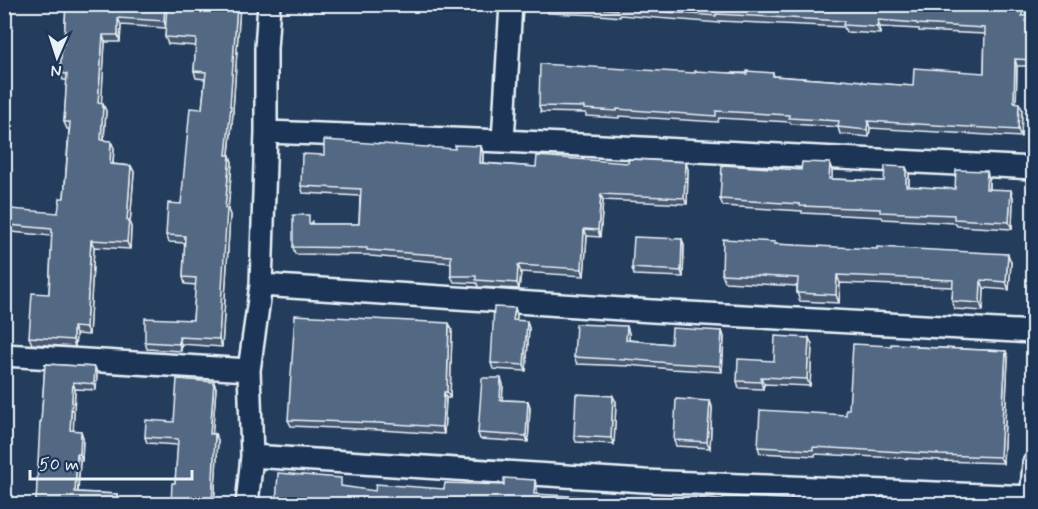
<svg xmlns="http://www.w3.org/2000/svg" width="1038" height="509" viewBox="0 0 1038 509" font-family="Mynerve,sans-serif">
<rect width="100%" height="100%" fill="#253d5d"/>
<filter id="ink" filterUnits="userSpaceOnUse"><feTurbulence type="fractalNoise" baseFrequency=".0167" numOctaves="2"/><feDisplacementMap in="SourceGraphic" scale="12" xChannelSelector="R" yChannelSelector="G"/><feConvolveMatrix kernelMatrix="1 2 1 2 8 2 1 2 1" color-interpolation-filters="sRGB"/></filter>
<g filter="url(#ink)">
<g fill="none" stroke-linecap="round" stroke-linejoin="round">
<defs>
<path id="minor" d="M266,132L503,141L1034,168
M503,141L511,4
M261,285L652,311L1034,332
M4,355L249,370
M252,456L644,481L1031,497
M247,504L252,456L249,370L261,285L266,132V49L269,4
M1031,504L1034,463"/>
</defs>
<use href="#minor" stroke="#e8f1f8" stroke-width="26"/>
<use href="#minor" stroke="#1d3557" stroke-width="21"/>
</g>
<path fill="#475970" stroke="#e8f1f8" stroke-width="1.5" d="M66,4L208,7V4H240L233,110V113L229,155L232,162L228,210L230,215L222,347L181,344V351L147,349L145,342L193,320L196,285L185,284L183,277L185,243L169,242L166,235L181,204L202,109L205,79L196,78L194,71L196,46L168,44L165,37L166,28L121,25L120,42H105L101,103L103,104L106,111L104,140L114,148L113,164L131,166L134,172L130,224L131,227L130,249L94,247L89,335L76,334L75,347L32,344L29,337L49,294L52,236L12,232L9,225L58,213L64,198L69,129H67L64,122L67,80H63L60,73L64,44Z
M546,4H1026L1025,16H1034V66H1017L1016,102L1022,109L1021,137L870,128L869,137L840,134L838,127L791,124L790,122L719,118L718,122L619,116V118L586,116V113L541,112L539,106L695,73H773L774,76L913,86L984,73L985,34L919,31V29L880,27V34L846,32L844,27L719,21V23L620,15V17L599,15L548,13Z
M481,146L483,153V163L536,167L688,169L687,204L603,200L600,237L587,236L584,276L521,272L519,289L478,287L477,283L454,282L451,276V263L370,256L369,255L295,254L293,247L312,222V224H359L360,196L303,193L301,186L324,155L455,149Z
M801,170L832,171V179L884,181L909,174V187L955,189L989,178V189L1013,197L1012,229L957,226L955,223L883,219L882,217L802,213V211L723,206L720,199Z
M682,239L684,246L683,277L634,275L632,268Z
M775,244L1011,262L1009,290L984,288L983,311L955,309L952,301L953,287L840,283L839,303L800,301L797,293V286L725,282L722,274Z
M515,308L517,315L516,321L529,328L526,371L493,369L491,363Z
M452,330L450,398H446L444,434L380,430L291,426L288,420Z
M722,331L724,337L722,372L672,369L628,365V366L577,364L574,357L629,333V340L671,344Z
M812,344L810,386L764,384L763,389L739,388L737,381L774,361Z
M916,345L917,347L1006,351L1008,358L1003,463L940,461V460L815,454V456L760,453L758,447L846,415L891,346Z
M45,364L95,367L97,373L96,390L75,389L73,431L83,437L82,461H80L78,492L117,494L119,500V504H36Z
M503,384L502,400L528,401L530,407L528,442L480,439L478,433Z
M216,388L212,434H215L218,440L214,504H171L175,483L178,445L147,443L145,437L174,422Z
M710,401L712,407L710,448L676,446L674,440Z
M616,402L614,444L576,442L574,436Z"/>
<path fill="#3a485b" stroke="#e8f1f8" stroke-width="1.5" d="M165,4H168L166,28L164,21Z
M237,4H240L233,110V113L228,162L226,155Z
M1023,4H1026L1025,23L1022,16Z
M118,18L121,25L120,42L118,35Z
M878,20L880,27V34L877,27Z
M103,35L105,42L101,110L98,103Z
M1015,59L1017,66L1016,109L1014,102Z
M1019,103L1022,109L1021,137L1018,130Z
M103,104L106,111L103,147L101,140Z
M868,121L870,128L869,137L867,130Z
M111,141L114,148L112,171L110,164Z
M481,146L483,153L482,170L480,163Z
M230,155L232,162L228,210L230,215L222,347L219,339L225,208Z
M686,162L688,169L687,204L684,198Z
M830,163L832,171V186L829,179Z
M131,166L134,172L130,224L131,227L130,249L127,242V220Z
M906,167L909,174L908,194L906,186Z
M987,171L989,178L988,196L986,189Z
M1011,190L1013,197L1012,229L1009,222Z
M601,194L603,200L600,237L598,230Z
M584,229L587,236L584,276L582,269Z
M682,239L684,246L683,277L681,271Z
M91,240L94,247L89,335L86,328Z
M1008,254L1011,262L1009,290L1006,282Z
M518,265L521,272L519,289L517,283Z
M837,275L840,283L839,303L836,295Z
M981,280L984,288L983,311L980,303Z
M515,308L517,315L516,327L513,320Z
M527,321L529,328L526,371L524,365Z
M449,323L452,330L450,398L447,392Z
M627,326L629,333V346L626,340Z
M73,327L76,334L75,347L73,340Z
M722,331L724,337L722,372L720,366Z
M179,337L181,344V351L179,344Z
M809,338L812,344L810,386L807,379Z
M1006,351L1008,358L1003,463L1000,457Z
M95,367L97,373L96,390L94,384Z
M761,377L764,384L763,389L761,382Z
M501,378L503,384L502,405L500,400Z
M73,382L75,389L73,437L70,430Z
M214,382L216,388L212,440L210,434Z
M444,392L446,398L444,434L442,427Z
M613,396L616,402L614,444L611,438Z
M528,401L530,407L528,442L526,436Z
M710,401L712,407L710,448L707,442Z
M81,431L83,437L82,461L80,454Z
M215,434L218,440L214,504H212Z
M77,454L80,461L77,498L75,492Z
M535,480L537,487V501L534,494Z
M117,494L119,500V504H116Z"/>
<path fill="#536782" stroke="#e8f1f8" stroke-width="1.5" d="M66,4H165L164,21L118,18V35H103L98,103L103,104L101,140L111,141L110,164L131,166L127,220H129L127,242L91,240L86,328L73,327V340L29,337L32,293L49,294L52,229L9,225L11,209L58,213L60,198H64L70,122H64L67,74L60,73L62,44H64Z
M208,4H237L230,106H231L226,155H230L225,208H227L219,339L179,337V344L145,342V318L193,320L196,278L183,277L185,236L166,235L168,203L181,204L190,108L202,109L206,72L194,71L196,39L165,37L167,5L208,7Z
M546,4H1023L1022,16H1034V60L1015,59L1014,102L1019,103L1018,130L868,121L867,130L838,127L839,121L789,118V115L716,111V116L617,109V111L584,109V107L539,106L540,64L695,73V71L747,74V71L773,73V76L842,81V79L862,81V82L913,86L914,68L984,73L985,28L917,24V23L878,20L877,27L843,25L844,21L716,14V16L617,8V10L596,8L546,6Z
M324,140L455,149V145L481,146L480,163L536,167L537,156L628,163L629,159L686,162L684,198L601,194L598,230L584,229L582,269L518,265L517,283L476,280V276H451V256L367,250V248L293,247V215H309V224H359L361,189L301,186L302,154L324,155Z
M802,162L830,163L829,179L884,181L885,166L906,167V186L955,189L956,170L987,171L986,189L1011,190L1009,222L954,219V215L880,212V209L800,206V204L720,199L722,165L801,170Z
M634,237L682,239L681,271L632,268Z
M723,239L775,242L774,244L877,249V247L1008,254L1006,282L981,280L980,303L952,301L953,280L837,275L836,295L797,293L798,278L722,274Z
M494,307L515,308L513,320L527,321L524,365L491,363Z
M295,315L449,323L447,392H444L442,427L378,423L288,420Z
M576,324L627,326L626,340L671,344L672,328L722,331L720,366L670,363L625,359V360L574,357Z
M775,336L809,338L807,379L761,377V382L737,381L738,359L774,361Z
M853,344L891,346V344L916,345V347L1006,351L1000,457L938,455V454L813,447V450L758,447L760,410L846,415V409H849Z
M45,364L95,367L94,384L73,382L70,430L81,431L80,454H77L75,492L117,494L116,504H36L40,422H41Z
M482,378H501L500,400L528,401L526,436L478,433Z
M177,379L214,382L210,434H215L212,504H171L172,483H175L178,439L145,437L146,420L174,422Z
M576,394L613,396L611,438L574,436Z
M676,399L710,401L707,442L674,440Z
M278,473L341,478V486L375,491L376,484L444,489L445,483L504,485V478L535,480L534,494L662,501V500L698,502L699,498L751,503L777,504H276Z
M881,496L906,498V504H881Z"/>
</g>
<rect width="1038" height="509" fill="none" stroke="#1d3557" stroke-width="24"/>
<rect x="12" y="12" width="1014" height="485" fill="none" stroke="#e8f1f8" stroke-width="2" filter="url(#ink)"/>
<g transform="translate(57 57) rotate(183)" stroke="#1d3557" stroke-width="4.5" paint-order="stroke">
<path d="M0-4.5L10 22L0 15L-10 22Z" fill="#e8f1f8"/>
<text y="-9" font-size="16" font-weight="bold" text-anchor="middle" fill="#e8f1f8">N</text>
</g>
<path d="M30 470v9h162v-9" fill="none" stroke="#e8f1f8" stroke-width="3"/>
<text x="39" y="470" font-size="18" fill="#e8f1f8" stroke="#1d3557" stroke-width="4.5" paint-order="stroke">50 m</text>
</svg>
